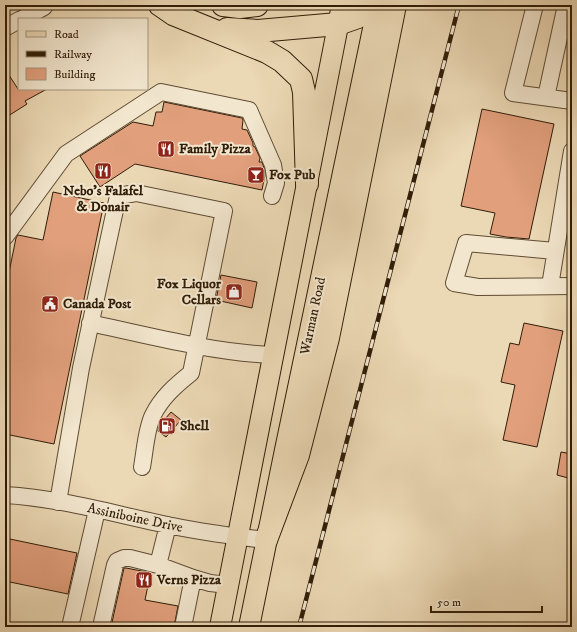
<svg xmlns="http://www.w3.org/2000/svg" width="577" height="632" viewBox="0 0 577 632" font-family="'IM FELL DW Pica',serif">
<rect width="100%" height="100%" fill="#ebd8b4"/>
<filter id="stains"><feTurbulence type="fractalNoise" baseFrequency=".005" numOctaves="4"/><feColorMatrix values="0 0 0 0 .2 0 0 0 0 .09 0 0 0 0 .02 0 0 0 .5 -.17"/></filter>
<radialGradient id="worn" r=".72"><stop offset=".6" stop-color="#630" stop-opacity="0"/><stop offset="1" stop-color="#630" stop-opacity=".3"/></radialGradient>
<path fill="#e19f7c" stroke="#301d08" d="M5,69L18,89H47L25,101L27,104L5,118Z
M164,102L242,118L243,120L242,129L247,130L253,143V146L255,147L260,158L259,162H262L264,168L265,175L262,190L135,164L100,187L80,156L133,122L153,126L156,112H162Z
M482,109L554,124L529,239L506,237L490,234L495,213L461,206Z
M53,192L104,203L54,444L5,434V292L16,238L18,235L43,240Z
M221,275L257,282L252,308L216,300Z
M524,323L563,331L537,447L503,440L515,385L501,382L510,343L519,345Z
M171,412L181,420L166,437L158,431L159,426Z
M561,452L572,454V479L557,475Z
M5,538L77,553L68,594L5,581Z
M124,568H126L147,572L146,575L150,576L145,600L178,606L174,627H158L140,623V627H111Z"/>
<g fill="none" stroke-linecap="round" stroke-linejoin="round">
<defs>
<path id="minor" d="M535,5L513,93L572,101
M22,19L44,7
M5,28L19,20
M546,97L566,5
M5,237L66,154L161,92L249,110L273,165L276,183L272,196
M555,251L466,243L454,283L478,287L572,286
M550,286L572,151
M90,323C150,336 211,352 272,355
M5,495C57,498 107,512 158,523C194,531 230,536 266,540
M58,502L81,368L118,196L136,193L224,211L191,373C176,385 162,397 153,415C146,429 145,451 142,467
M158,565L168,525
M70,627L97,510
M101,627L115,565L117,561L124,558H130L158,565L193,578L210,583L228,585
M183,627L193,578"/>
<path id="major" d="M220,627L342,5
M249,627L285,450L378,5"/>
<path id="highway" d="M160,5L173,14L267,52L282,61L301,79L304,92L307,184
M223,5L240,7L257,5
M227,29L258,31L338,24L358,17L373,5
M266,540L298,455L328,338L395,5"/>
</defs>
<use href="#minor" stroke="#5f4c33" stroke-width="18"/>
<use href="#major" stroke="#301d08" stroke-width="22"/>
<use href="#highway" stroke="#301d08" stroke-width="24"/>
<use href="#minor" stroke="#f2e6ce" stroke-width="16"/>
<use href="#major" stroke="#ebd8b4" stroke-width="20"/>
<use href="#highway" stroke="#ebd8b4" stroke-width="22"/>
<defs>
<path id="rail" d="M299,627L459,5"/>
</defs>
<use href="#rail" stroke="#301d08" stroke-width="4.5"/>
<use href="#rail" stroke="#f2e6ce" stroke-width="3" stroke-dasharray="9" stroke-linecap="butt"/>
</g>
<defs>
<symbol id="restaurant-square" viewBox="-11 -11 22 22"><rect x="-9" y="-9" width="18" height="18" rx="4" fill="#8f2418" stroke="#f2e6ce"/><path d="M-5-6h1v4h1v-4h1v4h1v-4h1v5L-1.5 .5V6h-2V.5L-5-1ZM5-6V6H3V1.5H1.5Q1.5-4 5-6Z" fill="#fff"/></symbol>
<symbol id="bar-square" viewBox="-11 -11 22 22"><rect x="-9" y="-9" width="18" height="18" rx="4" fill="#8f2418" stroke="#f2e6ce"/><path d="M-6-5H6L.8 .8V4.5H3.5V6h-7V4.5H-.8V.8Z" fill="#fff"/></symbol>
<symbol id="shop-square" viewBox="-11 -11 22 22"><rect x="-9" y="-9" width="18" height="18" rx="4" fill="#8f2418" stroke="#f2e6ce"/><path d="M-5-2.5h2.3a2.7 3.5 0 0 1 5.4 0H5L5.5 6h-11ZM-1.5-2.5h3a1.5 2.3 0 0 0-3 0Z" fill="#fff"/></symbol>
<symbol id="civic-square" viewBox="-11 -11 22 22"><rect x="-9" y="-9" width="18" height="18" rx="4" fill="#8f2418" stroke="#f2e6ce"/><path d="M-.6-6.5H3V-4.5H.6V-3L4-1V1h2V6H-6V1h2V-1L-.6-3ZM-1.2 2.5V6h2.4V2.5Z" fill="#fff"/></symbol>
<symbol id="fuel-square" viewBox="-11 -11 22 22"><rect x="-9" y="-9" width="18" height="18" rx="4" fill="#8f2418" stroke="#f2e6ce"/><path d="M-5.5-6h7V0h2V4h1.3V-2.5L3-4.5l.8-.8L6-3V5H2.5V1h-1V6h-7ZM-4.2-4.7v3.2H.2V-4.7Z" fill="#fff"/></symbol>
</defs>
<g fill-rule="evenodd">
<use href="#restaurant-square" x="156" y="139" width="20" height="20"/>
<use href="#restaurant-square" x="93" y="161" width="20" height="20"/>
<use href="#bar-square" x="246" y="165" width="20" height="20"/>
<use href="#shop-square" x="224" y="282" width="20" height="20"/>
<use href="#civic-square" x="40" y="294" width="20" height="20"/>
<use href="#fuel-square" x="157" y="416" width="20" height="20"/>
<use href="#restaurant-square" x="134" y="570" width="20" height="20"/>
</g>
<g text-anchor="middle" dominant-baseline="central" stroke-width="4" stroke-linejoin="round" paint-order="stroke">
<g font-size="14" font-weight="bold" fill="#301d08" stroke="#f2e6ce" text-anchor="start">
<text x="179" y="149">Family Pizza</text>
<text x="269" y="175">Fox Pub</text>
<text x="103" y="191" text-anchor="middle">Nebo's Falafel<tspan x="103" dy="16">&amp; Donair</tspan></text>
<text x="221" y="284" text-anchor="end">Fox Liquor<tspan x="221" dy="16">Cellars</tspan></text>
<text x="63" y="304">Canada Post</text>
<text x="180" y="426">Shell</text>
<text x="157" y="580">Verns Pizza</text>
</g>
<g font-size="14" fill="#301d08" stroke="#f2e6ce">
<text transform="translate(313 316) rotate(-78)">Warman Road</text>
<text transform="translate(135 518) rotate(12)">Assiniboine Drive</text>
</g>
</g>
<rect width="577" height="632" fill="none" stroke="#ebd8b4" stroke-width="20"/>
<rect x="6" y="6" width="565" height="620" fill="none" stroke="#301d08" stroke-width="2"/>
<rect x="10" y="10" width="557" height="612" fill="none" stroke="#301d08"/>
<rect x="18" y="18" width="130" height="72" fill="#f2e6ce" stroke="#a4967f"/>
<rect x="26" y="31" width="20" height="6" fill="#ebd8b4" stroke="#a4967f"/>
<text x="54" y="38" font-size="12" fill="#301d08">Road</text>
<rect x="26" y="51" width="20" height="6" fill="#301d08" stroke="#a4967f"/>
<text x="54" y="58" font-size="12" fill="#301d08">Railway</text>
<rect x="26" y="68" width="20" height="12" fill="#e19f7c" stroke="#a4967f"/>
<text x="54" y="78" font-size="12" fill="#301d08">Building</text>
<path d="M431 606v6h111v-6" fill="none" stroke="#301d08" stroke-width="2"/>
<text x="437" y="606" font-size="12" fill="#301d08" stroke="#f2e6ce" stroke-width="3" paint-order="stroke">50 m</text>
<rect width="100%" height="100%" filter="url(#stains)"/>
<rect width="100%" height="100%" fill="url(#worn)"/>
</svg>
